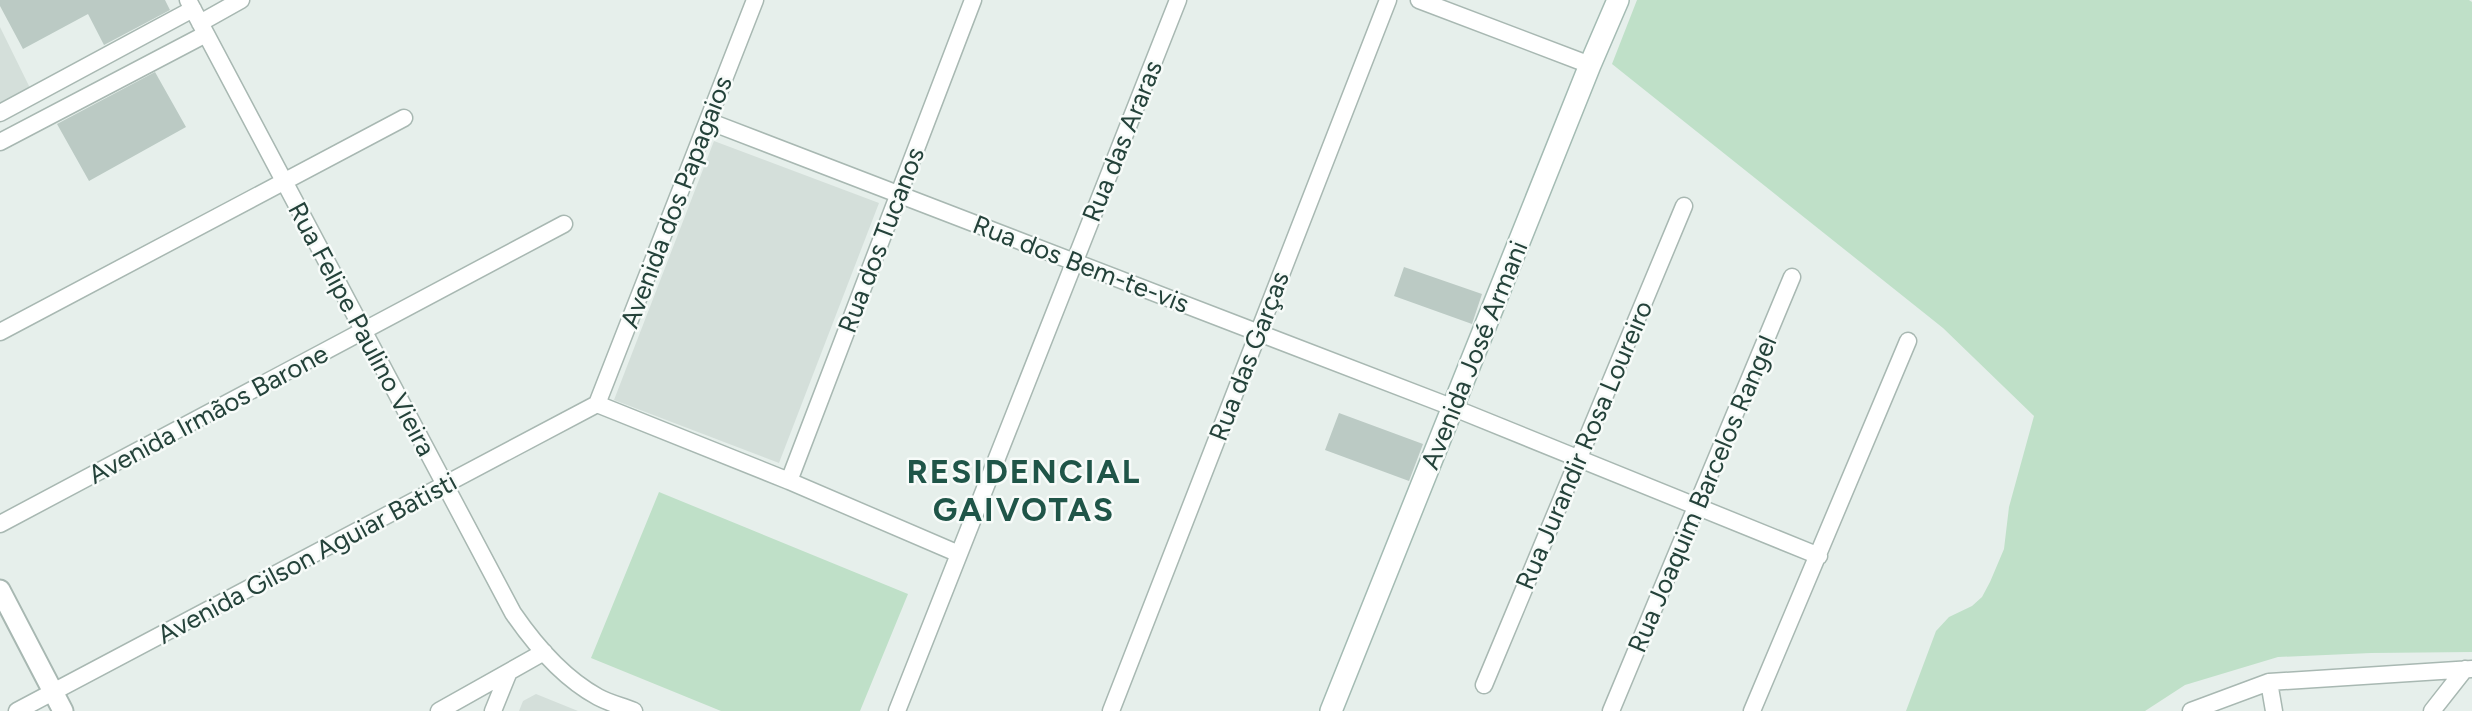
<svg xmlns="http://www.w3.org/2000/svg" width="2472" height="711" viewBox="0 0 2472 711" font-family="Figtree,sans-serif">
<rect width="100%" height="100%" fill="#e6efeb"/>
<path fill="#d4dfda" d="M0,27L31,90L0,105Z
M714,141L879,203L779,463L614,400Z
M536,694L578,711H519L523,701Z"/>
<path fill="#bfe0c8" d="M1637,0H2469L2472,2V652L2371,653L2278,657L2185,685L2145,711H1906L1936,631L1949,617L1972,606L1982,597L1990,582L2004,549L2009,507L2034,416L1943,328L1612,64Z
M659,492L908,594L860,711H721L591,658Z"/>
<path fill="#bbcac4" d="M0,0H165L170,10L104,45L88,14L23,49L0,6Z
M155,72L186,127L89,181L57,124Z
M1404,267L1482,294L1472,324L1394,296Z
M1339,413L1423,444L1409,481L1325,450Z"/>
<g fill="none" stroke-linecap="round" stroke-linejoin="round">
<defs>
<path id="minor" d="M188,0L513,613C535,645 563,678 598,697C609,703 622,706 634,711
M1419,0L1590,65
M200,23L241,0
M0,113L193,9
M708,121L1454,408L1819,556
M0,142L206,34
M0,332L404,118
M597,404L755,0
M597,404L789,481L959,554
M789,481L973,0
M0,524L564,224
M2269,682L2274,711
M1484,685L1684,206
M17,711L597,404
M439,711L544,652
M493,711L508,674
M897,711L1178,0
M1111,711L1388,0
M1611,711L1792,277
M1752,711L1908,341
M2191,711L2269,682L2472,669
M2432,711L2465,669"/>
<path id="tertiary" d="M0,590L63,711"/>
<path id="secondary" d="M1331,711L1590,65L1618,0"/>
</defs>
<use href="#minor" stroke="#a8b8b2" stroke-width="19"/>
<use href="#tertiary" stroke="#a8b8b2" stroke-width="23"/>
<use href="#secondary" stroke="#a4bbb3" stroke-width="24"/>
<use href="#minor" stroke="#fff" stroke-width="16"/>
<use href="#tertiary" stroke="#fff" stroke-width="19"/>
<use href="#secondary" stroke="#fff" stroke-width="21"/>
</g>
<g text-anchor="middle" dominant-baseline="central" stroke-width="5" stroke-linejoin="round" paint-order="stroke">
<g font-size="26" fill="#24423a" stroke="#f7fbf9">
<text transform="translate(1122 141) rotate(-68)">Rua das Araras</text>
<text transform="translate(676 202) rotate(-69)">Avenida dos Papagaios</text>
<text transform="translate(881 240) rotate(-69)">Rua dos Tucanos</text>
<text transform="translate(1081 264) rotate(21)">Rua dos Bem-te-vis</text>
<text transform="translate(362 329) rotate(62)">Rua Felipe Paulino Vieira</text>
<text transform="translate(1474 355) rotate(-68)">Avenida José Armani</text>
<text transform="translate(1249 356) rotate(-69)">Rua das Garças</text>
<text transform="translate(208 414) rotate(-28)">Avenida Irmãos Barone</text>
<text transform="translate(1584 445) rotate(-67)">Rua Jurandir Rosa Loureiro</text>
<text transform="translate(1702 494) rotate(-67)">Rua Joaquim Barcelos Rangel</text>
<text transform="translate(307 558) rotate(-28)">Avenida Gilson Aguiar Batisti</text>
</g>
<g font-size="33" font-weight="bold" letter-spacing="2" fill="#1f5548" stroke="#f7fbf9">
<text x="1024" y="471">RESIDENCIAL<tspan x="1024" dy="38">GAIVOTAS</tspan></text>
</g>
</g>
</svg>
